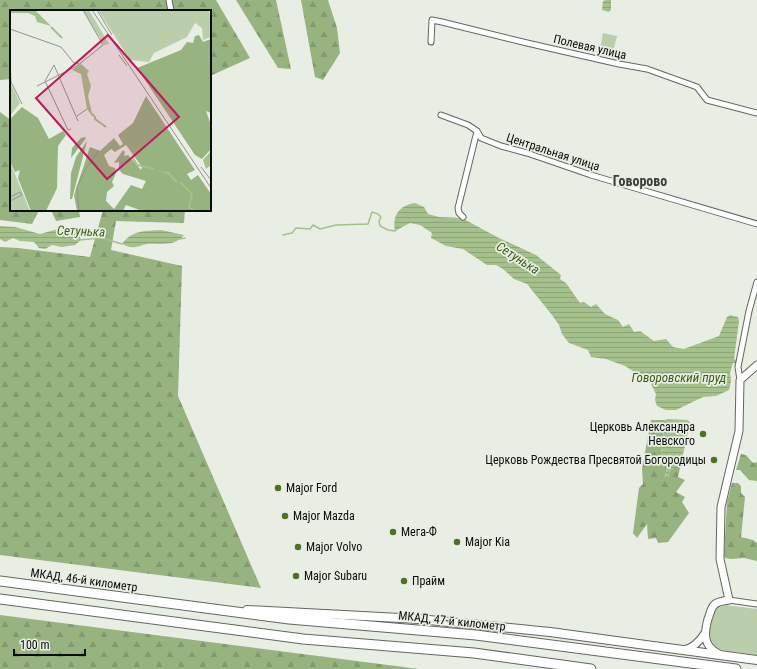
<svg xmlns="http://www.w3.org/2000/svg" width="757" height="669" viewBox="0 0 757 669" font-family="'Roboto Condensed',sans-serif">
<defs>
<pattern id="forest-firs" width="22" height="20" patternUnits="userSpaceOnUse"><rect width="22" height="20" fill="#97b37f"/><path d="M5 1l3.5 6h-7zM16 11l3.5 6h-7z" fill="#81996c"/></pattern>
<pattern id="water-rules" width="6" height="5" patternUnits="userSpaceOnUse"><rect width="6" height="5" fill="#a4c08b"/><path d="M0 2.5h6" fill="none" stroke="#8ca477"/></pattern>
</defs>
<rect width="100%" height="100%" fill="#e9eee5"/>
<path fill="#bbceab" d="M603,33L617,36L613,52L600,49Z
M725,605L757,609V655L721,650L714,648L711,643L708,636L714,612L719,606Z"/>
<path fill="url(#forest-firs)" d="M0,0H216L250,58L210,76V11H11V79L0,80Z
M236,0H276L291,69L278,68Z
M301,0H328L337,28L340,53L323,80L315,77Z
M0,112L11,120V210H39L32,224L0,220Z
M51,210H79L80,217L56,221Z
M103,210H185L184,223L116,221L111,250L182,266L178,396L261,588L0,555V247L18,248L90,257Z
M651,420H665L660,463L667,469L665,477L668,478L670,470L674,468H680L678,477L685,480L676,492L685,497L682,502L689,513L668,542L658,543L656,538L648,539L647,524L637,538L633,533L639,488L643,484L642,469Z
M741,454L746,455L753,463L757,462V481L749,480L740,470H736Z
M732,483H738L741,486V493L745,497L741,537L753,540L757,543V561L744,558L731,559L725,558L724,555L727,502Z
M0,615L419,669H0Z"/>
<path fill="url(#water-rules)" d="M606,0H611V10L609,12L602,10L603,1Z
M415,203L424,207L428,214L439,217L462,218L497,237L536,255L561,275L560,279L566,283L580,303L584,302L591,307L596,304L605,314L618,320L623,327L629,324L634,332L640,331L654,341L666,339L673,347L684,349L719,336L727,317L730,315L738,317L739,321L734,359L736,360V363H733L730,373L731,381L729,390L716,396L703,397L676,410H666L657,406L655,400L656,394L650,382L625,366L606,359L591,357L588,350L569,343L562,334L559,325L552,315L527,284L514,279L503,269L496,265H487L463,249L446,246L431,238L432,233L420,225L410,223L395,231C392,216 399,205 415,203Z
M0,226L15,227L40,234L58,229L65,230L73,232L79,235L81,240L75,245L62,247L52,245L45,249L39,248L34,242L20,241L13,238L5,242L0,239Z
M161,230L184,235C175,247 160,243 147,244C142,245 136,248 131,247C128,247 125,245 122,244C132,230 145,231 161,230Z
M668,419L688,420L690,423L680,468H674L670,470L668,478H665L667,469L661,466L660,463L665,420Z"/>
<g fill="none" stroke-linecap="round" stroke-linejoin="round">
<path stroke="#a4c08b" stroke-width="1.5" d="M283,235L292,233L296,228L310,229L313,225L320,229L336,225L368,224L372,212L378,214L381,217L379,221L380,226L388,230L395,231L396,230
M180,239L185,238
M79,240L102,238L122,244"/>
<defs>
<path id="street" d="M169,0L171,11
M431,42L432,20L442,22L527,43L619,64L647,69L697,87L707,100L757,113
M441,115L468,125L477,131L481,138L501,146L527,153L591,175L757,224
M463,217L459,213L458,208L477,131
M740,380L738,367L749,311L757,282
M729,600L757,604"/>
<path id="secondary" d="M684,650C693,648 700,641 705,633
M719,654C703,646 704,634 708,619C710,614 711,608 714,605C718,601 724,601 729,600L720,559L721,507L739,431L740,380L757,365"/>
<path id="primary" d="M247,610L419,619L550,632L757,660"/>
<path id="highway" d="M0,581L289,619L476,635L736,669
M0,599L303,639L474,653L591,669"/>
</defs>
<use href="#street" stroke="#62675f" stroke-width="7"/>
<use href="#secondary" stroke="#62675f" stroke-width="9"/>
<use href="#primary" stroke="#62675f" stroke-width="10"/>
<use href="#highway" stroke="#62675f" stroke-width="11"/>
<use href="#street" stroke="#fff" stroke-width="5"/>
<use href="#secondary" stroke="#fff" stroke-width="7"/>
<use href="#primary" stroke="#fff" stroke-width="8"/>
<use href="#highway" stroke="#fff" stroke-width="9"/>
</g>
<g fill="#4e7028" stroke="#e9eee5" stroke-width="1.5">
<circle cx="703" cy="434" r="4"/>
<circle cx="714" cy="460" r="4"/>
<circle cx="278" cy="488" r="4"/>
<circle cx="285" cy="516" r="4"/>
<circle cx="393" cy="532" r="4"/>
<circle cx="457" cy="542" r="4"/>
<circle cx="298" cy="547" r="4"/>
<circle cx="296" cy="576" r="4"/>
<circle cx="404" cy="581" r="4"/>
</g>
<g text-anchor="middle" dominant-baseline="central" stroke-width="3.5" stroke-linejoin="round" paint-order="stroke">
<g font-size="12" fill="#0a0c09" stroke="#e9eee5">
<text transform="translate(590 47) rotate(13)">Полевая улица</text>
<text transform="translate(553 152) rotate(18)">Центральная улица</text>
<text transform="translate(84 580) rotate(8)">МКАД, 46-й километр</text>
<text transform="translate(452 621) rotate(6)">МКАД, 47-й километр</text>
</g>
<g font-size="12" fill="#0a0c09" stroke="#e9eee5" text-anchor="start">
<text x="695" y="427" text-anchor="end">Церковь Александра<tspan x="695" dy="14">Невского</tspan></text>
<text x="706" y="460" text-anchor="end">Церковь Рождества Пресвятой Богородицы</text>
<text x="286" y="488">Major Ford</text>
<text x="293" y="516">Major Mazda</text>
<text x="401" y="532">Мега-Ф</text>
<text x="465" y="542">Major Kia</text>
<text x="306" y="547">Major Volvo</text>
<text x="304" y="576">Major Subaru</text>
<text x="412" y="581">Прайм</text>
</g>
<g font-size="13" font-style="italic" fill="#3b5c10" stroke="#e9eee5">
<text transform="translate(81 231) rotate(2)">Сетунька</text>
<text transform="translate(518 258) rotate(33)">Сетунька</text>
<text x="679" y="377">Говоровский пруд</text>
</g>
<g font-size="14" font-weight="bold" fill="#393d36" stroke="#e9eee5">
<text x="640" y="181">Говорово</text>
</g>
</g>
<g transform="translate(10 10)">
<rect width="201" height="201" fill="#e9eee5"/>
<path d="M73,0H79L99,34L94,35Z" fill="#bbceab"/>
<path d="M189,25L193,32L201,29V103L196,101L201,115V139L192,149L185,145L127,58L171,40L177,32L183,33L185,26ZM136,86L185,160L177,164L181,170L188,165L201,184V201H132L116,195L113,201H67L64,185L80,137L90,141L104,128L110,136L113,134L108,125L123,113ZM116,135L132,157L131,160L118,145L114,146L115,142L113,140L104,153L109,152V160L113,164L136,171L132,179L121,175L104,199L96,191L97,182L104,176L102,172L106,163L105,158L99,156L94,145L101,139L105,142ZM12,97L28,108L39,129L53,121L56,125L48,136L47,178L36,201H21L8,168L10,160L5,162L0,152V109ZM75,127L76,128L61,148L62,138L71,128ZM77,131L62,189H60L61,163L66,147Z" fill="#97b37f" fill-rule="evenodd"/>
<path d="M88,0L198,1L201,3V27L193,30L192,18L185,13L177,27L144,43L139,52L120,50Z" fill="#bbceab"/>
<path d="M0,72L10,93L0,106ZM0,153L5,164L20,201H0Z" fill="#bbceab"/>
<path d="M0,0H25L41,16L27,12L25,6L18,3H0ZM71,54L79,61L77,64L81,76L78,86L82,103L85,105L83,107L77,99L71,64L62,60ZM201,141V155L196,159L193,150ZM146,160L159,162L168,172L166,173L159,165Z" fill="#a4c08b"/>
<path fill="none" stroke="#a4c08b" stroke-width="2" d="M41,17L52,28M85,106V109L96,117M123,148L127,155L144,159M170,172L182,184L179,197L184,201"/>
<path fill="none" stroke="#90948d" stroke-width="1" d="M73,0L93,35M82,0L201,178M87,0L102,25M0,19L51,37L64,53L69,54M109,45L117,56M0,50L1,72L12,94M27,76L67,56L93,35M67,106L77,99M61,119L58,120L35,71L44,55L68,111M191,157L201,170M0,187L10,182L12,185M0,191L12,185M69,201L67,177L75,160L89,140"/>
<path fill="#c2185b" fill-opacity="0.15" stroke="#c2185b" stroke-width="2" d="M98,25L169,107L97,169L26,88Z"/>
<rect width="201" height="201" fill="none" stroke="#0a0c09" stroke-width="2"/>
</g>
<path d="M14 649v6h71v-6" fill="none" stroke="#0a0c09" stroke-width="2"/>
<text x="20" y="649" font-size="12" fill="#0a0c09" stroke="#e9eee5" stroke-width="3" paint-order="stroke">100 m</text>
</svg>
